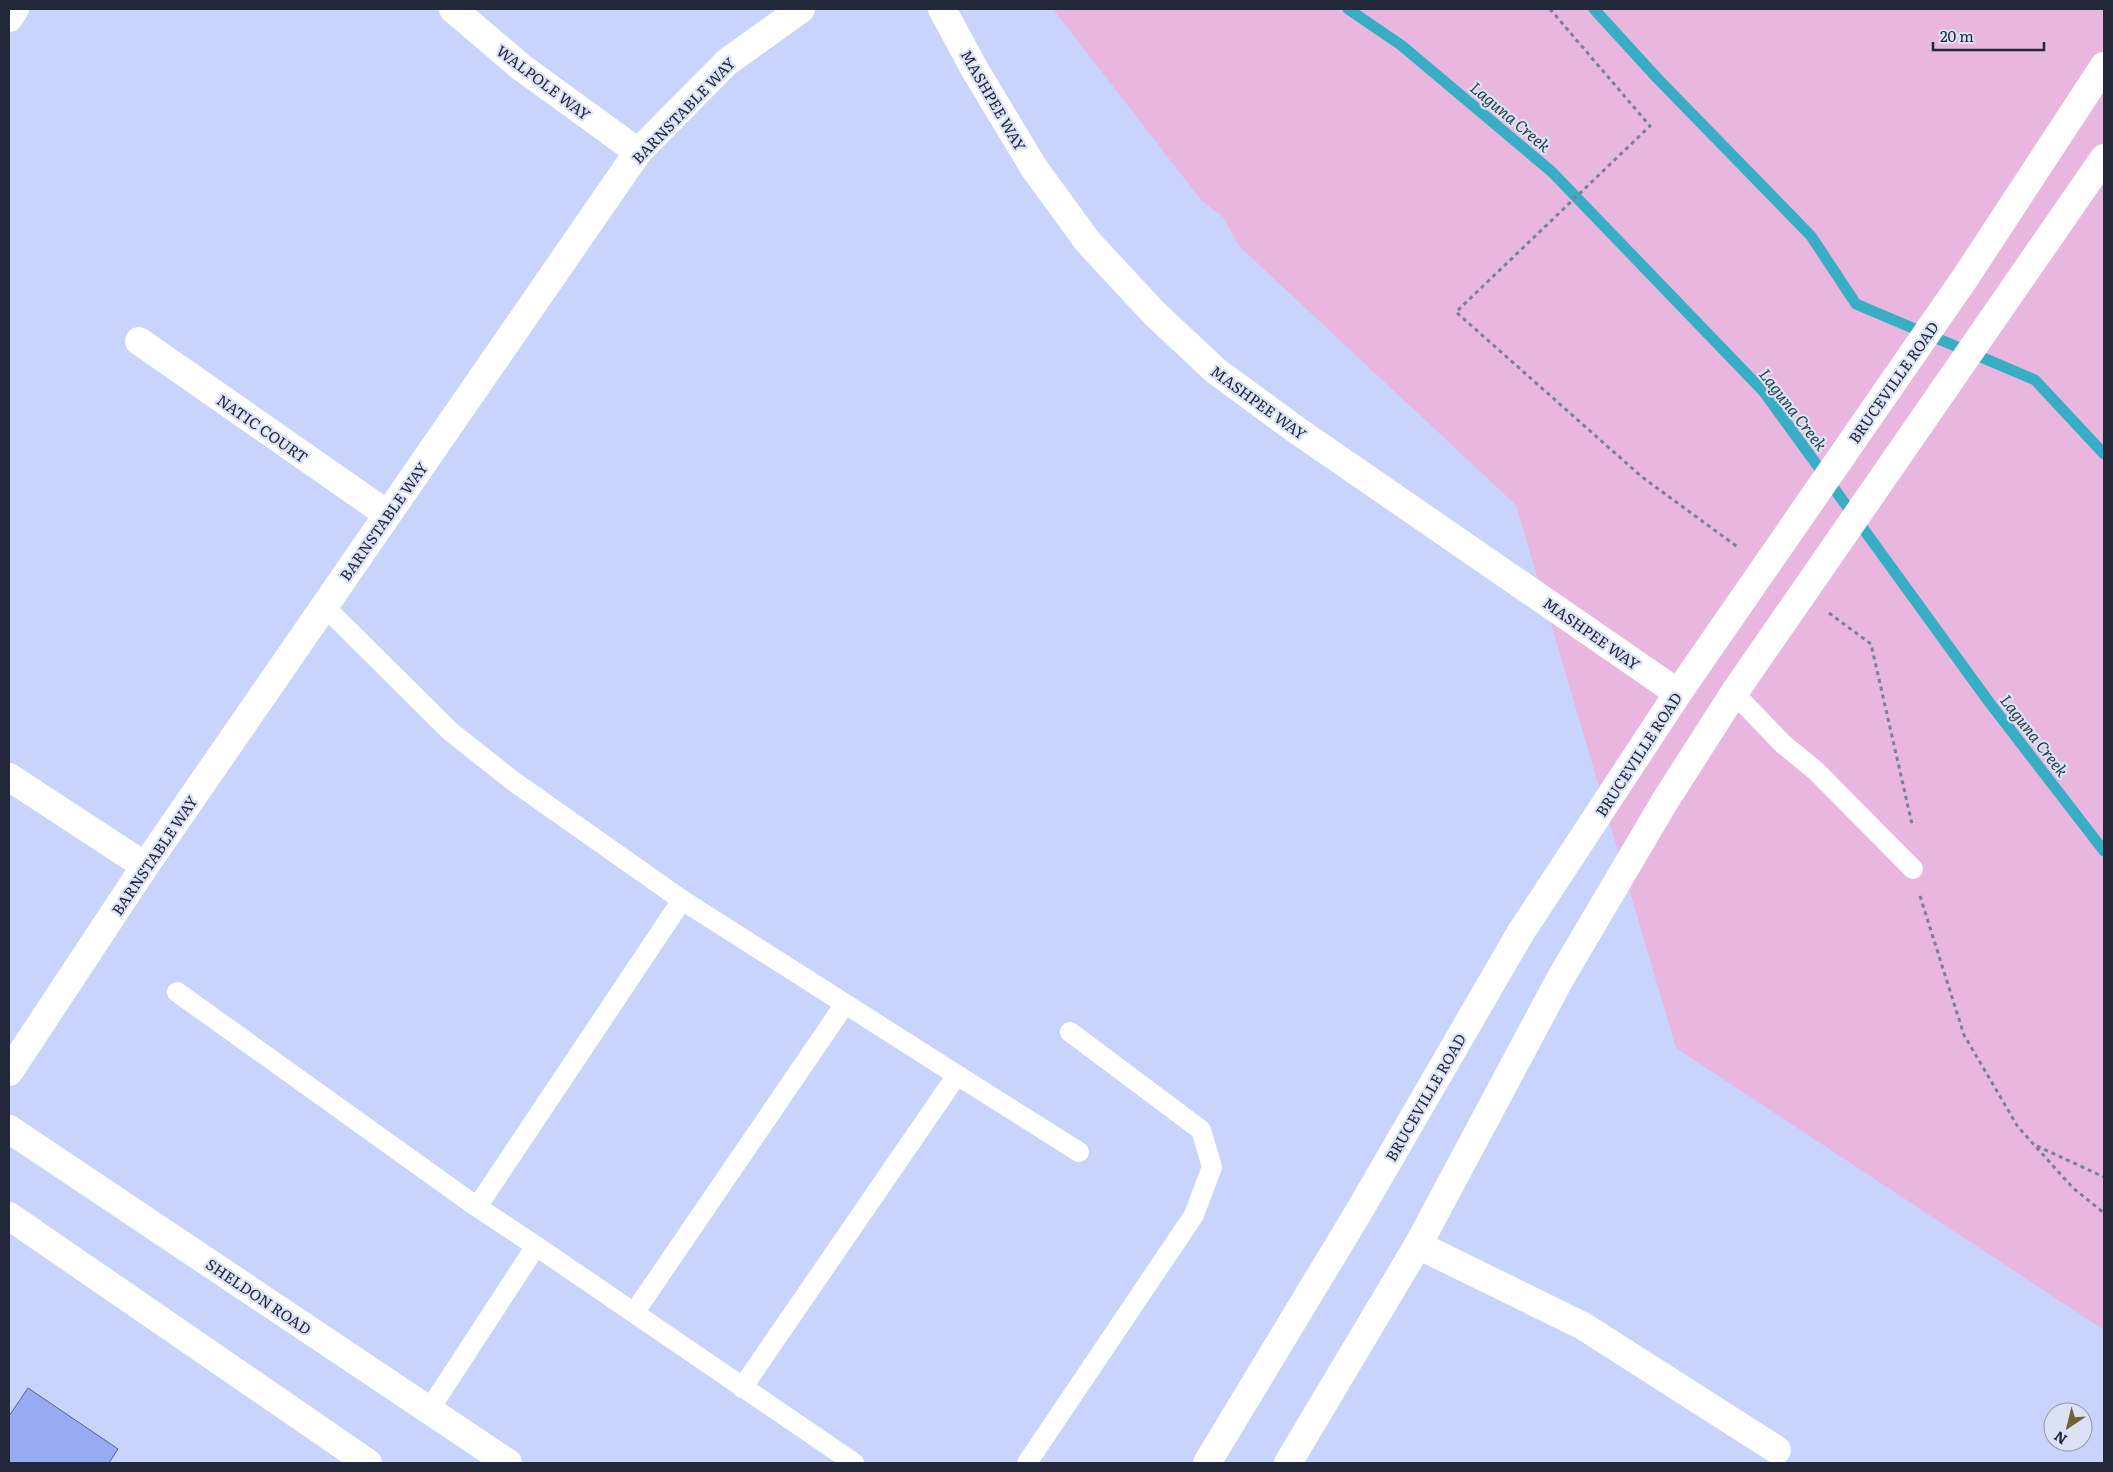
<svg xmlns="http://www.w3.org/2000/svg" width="2113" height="1472" viewBox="0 0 2113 1472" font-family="Literata,serif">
<rect width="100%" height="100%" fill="#c8d4fc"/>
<path fill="#e8b6df" d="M1053,9H2104V1330L1676,1048L1516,505L1239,246L1224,218L1201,200Z"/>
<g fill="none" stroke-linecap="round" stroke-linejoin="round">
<path stroke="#37aec3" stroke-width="11" d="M1348,9L1401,45L1552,172L1764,392L1989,702L2104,851
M1594,9L1657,78L1811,236L1856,304L2035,380L2104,454"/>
</g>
<path fill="#98aaf2" stroke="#56628d" d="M28,1388L118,1449L109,1463H9V1416Z"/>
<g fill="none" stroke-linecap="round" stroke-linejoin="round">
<path stroke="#77809d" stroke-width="3" stroke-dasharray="4 4" stroke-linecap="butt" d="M1550,9L1650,126L1456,312L1642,477L1739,548
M1829,613L1871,644L1912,824
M1920,896L1964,1035L2018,1127L2073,1188L2104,1213
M2037,1146L2104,1177"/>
<path stroke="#fff" stroke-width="20" d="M324,606L451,732L513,781L682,900L477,1207
M1734,693L1783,744L1816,771L1913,869
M682,900L957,1075L742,1388
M177,992L477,1207L536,1246L429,1410
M957,1075L1079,1152
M536,1246L854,1463
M634,1313L845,1004
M1027,1463L1194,1215L1212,1167L1201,1130L1070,1032"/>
<path stroke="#fff" stroke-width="28" d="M453,9L521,67L638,152
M942,9L975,70L1034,168L1088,242L1155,314L1216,371L1295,429L1678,693
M9,18L15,9
M139,341L387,514
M9,777L145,866
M9,1072L145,866L638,152L727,62L801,9
M1418,1245L1583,1326L1777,1450"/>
<path stroke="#fff" stroke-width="28" d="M9,1129L508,1463
M9,1216L368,1463
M1207,1463L1358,1213L1521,932L1678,693L1965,278L2104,66
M1288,1463L1418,1245L1560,979L1665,801L1734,693L2104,158"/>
</g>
<g text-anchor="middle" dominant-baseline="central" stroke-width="4.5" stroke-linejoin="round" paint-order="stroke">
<g font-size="15" fill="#222739" stroke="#dce2f6">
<text transform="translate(544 82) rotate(37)">WALPOLE WAY</text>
<text transform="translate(994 100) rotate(60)">MASHPEE WAY</text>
<text transform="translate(683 110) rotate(-46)">BARNSTABLE WAY</text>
<text transform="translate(1893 382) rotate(-55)">BRUCEVILLE ROAD</text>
<text transform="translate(1259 402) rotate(36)">MASHPEE WAY</text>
<text transform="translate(263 428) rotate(35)">NATIC COURT</text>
<text transform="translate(383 521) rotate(-55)">BARNSTABLE WAY</text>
<text transform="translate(1592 633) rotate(35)">MASHPEE WAY</text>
<text transform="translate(1638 754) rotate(-57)">BRUCEVILLE ROAD</text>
<text transform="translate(154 855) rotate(-56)">BARNSTABLE WAY</text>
<text transform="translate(1425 1097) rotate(-60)">BRUCEVILLE ROAD</text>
<text transform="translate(259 1296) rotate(34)">SHELDON ROAD</text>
</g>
<g font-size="16" font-style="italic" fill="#263f44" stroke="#dce2f6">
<text transform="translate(1511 116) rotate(40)">Laguna Creek</text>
<text transform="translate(1794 409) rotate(52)">Laguna Creek</text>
<text transform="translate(2035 735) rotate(52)">Laguna Creek</text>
</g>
</g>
<rect width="2113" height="1472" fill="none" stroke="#222739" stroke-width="20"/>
<g transform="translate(2068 1427) rotate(215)"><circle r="24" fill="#dce2f6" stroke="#9297aa"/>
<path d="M0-4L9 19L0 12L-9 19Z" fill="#726330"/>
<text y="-8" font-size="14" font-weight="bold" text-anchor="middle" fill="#222739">N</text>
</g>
<path d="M1933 42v8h111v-8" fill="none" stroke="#222739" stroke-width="2.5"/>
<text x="1940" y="42" font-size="15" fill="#222739" stroke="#dce2f6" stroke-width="4" paint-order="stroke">20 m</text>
</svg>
